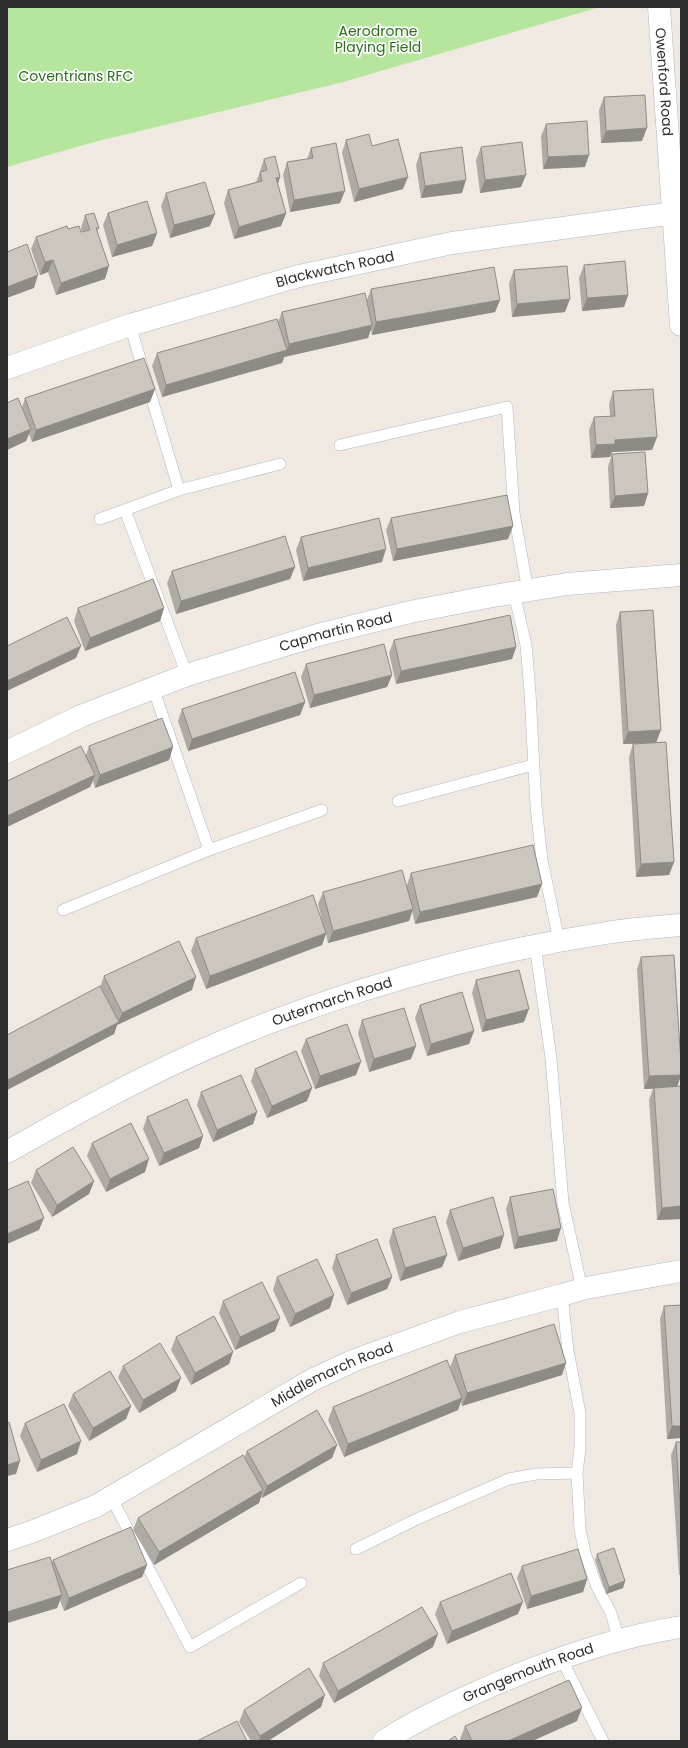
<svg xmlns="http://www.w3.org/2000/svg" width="688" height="1748" viewBox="0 0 688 1748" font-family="Poppins,sans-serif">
<rect width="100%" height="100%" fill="#efe9e1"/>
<path fill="#b6e59e" d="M7,7H600L343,82L94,142L7,167Z"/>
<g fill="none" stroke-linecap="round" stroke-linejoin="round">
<defs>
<path id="lane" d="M130,325L179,490L280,464
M340,445L507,407L514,513L528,591
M125,510L187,675
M100,519L179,490
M514,593L526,645L530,692L536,806L542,860L559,941
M398,801L533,765
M209,850L322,810
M63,910L209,850L153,688
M535,945L551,1058L563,1203L582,1289
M562,1295L568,1351L580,1413V1448L577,1473L580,1530L585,1553L597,1587L611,1613L619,1640
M111,1497L190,1647L301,1583
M356,1549L417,1519L509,1479L536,1474L577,1473
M563,1658L567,1670L603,1741"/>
<g id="street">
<path id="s1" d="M659,7L681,325"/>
<path id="s2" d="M7,368L130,325L299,276L452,243L674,213"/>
<path id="s3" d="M7,752L81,716L187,675L318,635L410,612L493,596L567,584L681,575"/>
<path id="s4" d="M7,1152C95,1102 184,1054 279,1019C384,980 495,950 606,933C631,929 656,927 681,925"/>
<path id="s5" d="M7,1540L34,1531L96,1506L312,1380L355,1360L460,1322L562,1295L586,1288L681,1271"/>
<path id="s6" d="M384,1741C411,1723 442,1708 473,1694C539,1664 609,1638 681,1627"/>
</g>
</defs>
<use href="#lane" stroke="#b4b7c1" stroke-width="12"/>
<use href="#street" stroke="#b4b7c1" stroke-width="23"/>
<use href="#lane" stroke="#fff" stroke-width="11"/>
<use href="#street" stroke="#fff" stroke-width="22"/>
</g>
<path fill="#afaba4" d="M604,97L642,141L601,143L599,110Z
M546,124L585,167L543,169L541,136Z
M346,140L372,146L403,189L354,202L342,153Z
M481,147L521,187L480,193L476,160Z
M311,148L340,203L290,212L283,175L287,162L307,159Z
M420,153L462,193L421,198L416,165Z
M264,159L280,177L278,184L286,213L281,226L234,239L224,203L228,190L256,182L260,172V171Z
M166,193L210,226L170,238L161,206Z
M108,213L157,233L152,246L112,257L103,225Z
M85,215L99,228L97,232L105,279L56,295L48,272L40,275L31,249L36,237L68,229L82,232L81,228Z
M584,265L628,295L624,307L582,311L579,278Z
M514,270L565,312L512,317L509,283Z
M371,289L500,300L495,312L372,335L371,330L368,338L284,357V356L282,363L162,397L152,366L157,353L278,322L282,312L367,300Z
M155,389L150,402L32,442L29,434L26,441L7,450V403L22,408L25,398Z
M613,391L657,437L652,450L612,452L610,457L591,458L589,430L594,417L610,416L609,404Z
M612,454L648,493L644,506L610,508L608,467Z
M391,518L513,526L508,539L393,561L386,530Z
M301,537L382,562L303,581L296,550Z
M295,567L290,579L176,614L167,583L172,571Z
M78,608H164L160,621L85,651L74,621Z
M620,612L656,743L623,744L616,625Z
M394,640L516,647L512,659L396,684L389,653Z
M306,664L392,675L387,687L310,708L301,677Z
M305,702L300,715L188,751L178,721L182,709Z
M633,744L674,862L669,875L636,877L629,757Z
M89,746L173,747L169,760L95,788L93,781L90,787L7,827V781L86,755Z
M411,873L537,897L415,924L412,911L409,921L328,943L326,934L322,945L206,989L191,951L196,938L323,924L318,904L323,892L407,885Z
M641,957L677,1086H681V1219L657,1220L649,1100L653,1089H644L637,969Z
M104,976L192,990L117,1025L114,1034L7,1090V1035L100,987Z
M476,980L524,1022L482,1032L472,993Z
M420,1005L474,1031L469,1044L427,1056L415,1018Z
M362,1020L411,1059L369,1072L358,1033Z
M306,1039L356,1075L315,1089L301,1051Z
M255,1069L312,1088L307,1101L267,1118L251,1081Z
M201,1092L257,1112L253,1124L213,1142L197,1105Z
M147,1117L203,1136L199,1148L159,1166L143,1129Z
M92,1143L145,1172L106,1192L87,1156Z
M36,1170L94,1181L89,1194L52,1217L31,1183Z
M510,1197L557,1241L514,1249L506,1209Z
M450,1210L500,1248L458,1261L446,1222Z
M393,1229L447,1255L442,1267L400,1281L389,1242Z
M336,1255L392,1277L387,1289L347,1305L332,1268Z
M277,1277L330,1308L290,1327L273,1290Z
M223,1301L275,1331L235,1350L219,1313Z
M664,1306L681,1438L667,1439L660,1319Z
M176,1337L233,1352L229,1364L191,1385L171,1350Z
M455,1355L562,1375L462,1406L461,1402L458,1410L344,1457L328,1420L333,1407L452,1371L450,1367Z
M123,1366L176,1391L139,1413L118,1378Z
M73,1394L131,1406L126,1419L89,1441L68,1406Z
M25,1423L77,1454L37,1472L20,1436Z
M676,1442H681V1575H679L671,1455Z
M337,1445L332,1458L262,1498L261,1496L259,1503L154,1565L133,1530L138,1518L244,1458L247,1451Z
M597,1554L625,1581L623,1588L606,1594L595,1560Z
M53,1560L147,1565L142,1577L64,1611L60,1600L57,1608L7,1623V1570L52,1563Z
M522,1566L587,1579L583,1592L527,1609L517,1578Z
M440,1602L518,1614L447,1644L435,1614Z
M433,1647L334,1703L319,1676L323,1663Z
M321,1707L268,1741H251L239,1722L244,1710Z
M577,1721L532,1741H461L460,1739L465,1726Z"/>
<path fill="#8e8b86" d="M647,128L642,141L601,143L606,131Z
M589,155L585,167L543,169L548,157Z
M526,175L521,187L480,193L485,180Z
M280,177L276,189V178Z
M408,177L403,189L354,202L359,189Z
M466,180L462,193L421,198L425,186Z
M345,191L340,203L290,212L294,200Z
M286,213L281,226L234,239L239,227Z
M215,214L210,226L170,238L174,225Z
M157,233L152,246L112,257L117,245Z
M53,260L48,272L40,275L45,262Z
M109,266L105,279L56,295L61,283Z
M38,275L34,288L7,298V287Z
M628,295L624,307L582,311L587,298Z
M570,299L565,312L512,317L517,304Z
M500,300L495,312L372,335L376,322Z
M372,325L368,338L284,357L289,344Z
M287,350L282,363L162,397L166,385Z
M155,389L150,402L32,442L36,430Z
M31,429L26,441L7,450V439Z
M657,437L652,450L612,452L610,457L591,458L596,445L615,440Z
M648,493L644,506L610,508L615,496Z
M513,526L508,539L393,561L397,549Z
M386,549L382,562L303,581L308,568Z
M295,567L290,579L176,614L181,601Z
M164,608L160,621L85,651L90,638Z
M81,646L76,658L7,691V681Z
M516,647L512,659L396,684L401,671Z
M392,675L387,687L310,708L314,695Z
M305,702L300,715L188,751L192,739Z
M661,730L656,743L623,744L628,732Z
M173,747L169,760L95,788L100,775Z
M95,775L90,787L7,827V816Z
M674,862L669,875L636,877L641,864Z
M542,884L537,897L415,924L420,912Z
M413,909L409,921L328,943L333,931Z
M326,933L322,945L206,989L210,976Z
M196,977L192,990L117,1025L114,1034L7,1090V1082L8,1080L118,1022L122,1013Z
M529,1009L524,1022L482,1032L486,1020Z
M474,1031L469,1044L427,1056L431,1044Z
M416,1046L411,1059L369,1072L374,1059Z
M361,1062L356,1075L315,1089L320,1076Z
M681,1075V1076L677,1087L644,1089L649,1076Z
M312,1088L307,1101L267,1118L272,1106Z
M257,1112L253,1124L213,1142L217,1130Z
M203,1136L199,1148L159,1166L164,1153Z
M149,1159L145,1172L106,1192L110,1179Z
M94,1181L89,1194L52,1217L57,1205Z
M681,1206V1219L657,1220L662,1208Z
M44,1218L39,1230L7,1244V1234Z
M561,1228L557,1241L514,1249L518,1237Z
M504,1235L500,1248L458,1261L463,1248Z
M447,1255L442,1267L400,1281L405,1268Z
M392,1277L387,1289L347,1305L351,1293Z
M334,1295L330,1308L290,1327L295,1314Z
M280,1318L275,1331L235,1350L240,1337Z
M233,1352L229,1364L191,1385L195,1373Z
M566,1363L562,1375L462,1406L467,1393Z
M181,1378L176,1391L139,1413L143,1400Z
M462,1398L458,1410L344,1457L348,1444Z
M131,1406L126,1419L89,1441L93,1428Z
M672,1426H681V1438L667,1439Z
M81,1441L77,1454L37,1472L41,1460Z
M337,1445L332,1458L262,1498L267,1486Z
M20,1461L16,1474L7,1476V1465Z
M263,1490L259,1503L154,1565L159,1552Z
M147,1565L142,1577L64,1611L69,1598Z
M587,1579L583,1592L527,1609L531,1596Z
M625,1581L623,1588L606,1594L609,1587Z
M62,1595L57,1608L7,1623V1612Z
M523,1602L518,1614L447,1644L452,1631Z
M438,1634L433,1647L334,1703L338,1691Z
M325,1695L321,1707L268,1741H259L260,1736Z
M582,1708L577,1721L532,1741H508Z"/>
<path fill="#cbc7bf" stroke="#8e8b86" d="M645,95L647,128L606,131L604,97Z
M587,121L589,155L548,157L546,124Z
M369,134L372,146L398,139L408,177L359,189L346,140Z
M522,142L526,175L485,180L481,147Z
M336,143L345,191L294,200L287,162L313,158L311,148Z
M462,147L466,180L425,186L420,153Z
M275,156L280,177L276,178L286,213L239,227L228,190L262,181L260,172L267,170L264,159Z
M205,182L215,214L174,225L166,193Z
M147,201L157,233L117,245L108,213Z
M94,213L99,228H96L109,266L61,283L53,260L45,262L36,237L67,226L68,229L79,226L81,232L90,230L85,215Z
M27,244L38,275L7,287V252Z
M625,261L628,295L587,298L584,265Z
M567,266L570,299L517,304L514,270Z
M494,267L500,300L376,322L371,289Z
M365,293L372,325L289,344L282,312Z
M277,319L287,350L166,385L157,353Z
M144,358L155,389L36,430L25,398Z
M653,389L657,437L615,440V444L596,445L594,417L615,416L613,391Z
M18,398L31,429L7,439V403Z
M645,452L648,493L615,496L612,454Z
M507,495L513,526L397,549L391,518Z
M379,518L386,549L308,568L301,537Z
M285,536L295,567L181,601L172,571Z
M153,579L164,608L90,638L78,608Z
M653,610L661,730L628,732L620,612Z
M510,615L516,647L401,671L394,640Z
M67,617L81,646L7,681V646Z
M384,644L392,675L314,695L306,664Z
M295,672L305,702L192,739L182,709Z
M162,718L173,747L100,775L89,746Z
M666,742L674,862L641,864L633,744Z
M81,746L95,775L7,816V781Z
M533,845L542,884L420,912L411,873Z
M402,870L413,909L333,931L323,892Z
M313,895L326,933L210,976L196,938Z
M179,941L196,977L122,1013L104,976Z
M674,955L681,1064V1075L649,1076L641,957Z
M519,970L529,1009L486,1020L476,980Z
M100,986L119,1022L8,1080L7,1078V1035Z
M462,992L474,1031L431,1044L420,1005Z
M404,1008L416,1046L374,1059L362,1020Z
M347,1024L361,1062L320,1076L306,1039Z
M296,1051L312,1088L272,1106L255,1069Z
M241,1075L257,1112L217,1130L201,1092Z
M681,1086V1206L662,1208L654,1088Z
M187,1099L203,1136L164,1153L147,1117Z
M131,1123L149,1159L110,1179L92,1143Z
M73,1147L94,1181L57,1205L36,1170Z
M28,1181L44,1218L7,1234V1190Z
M553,1189L561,1228L518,1237L510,1197Z
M493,1197L504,1235L463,1248L450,1210Z
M435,1216L447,1255L405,1268L393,1229Z
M377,1239L392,1277L351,1293L336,1255Z
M317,1259L334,1295L295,1314L277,1277Z
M262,1282L280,1318L240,1337L223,1301Z
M681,1305V1426H672L664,1306Z
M214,1316L233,1352L195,1373L176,1337Z
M554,1324L566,1363L467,1393L455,1355Z
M160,1343L181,1378L143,1400L123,1366Z
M447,1360L462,1398L348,1444L333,1407Z
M110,1371L131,1406L93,1428L73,1394Z
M64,1404L81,1441L41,1460L25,1423Z
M317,1410L337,1445L267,1486L247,1451Z
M9,1422L20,1461L7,1465V1423Z
M676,1442H681V1521Z
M243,1455L263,1490L159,1552L138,1518Z
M131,1527L147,1565L69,1598L53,1560Z
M614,1548L625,1581L609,1587L597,1554Z
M578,1549L587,1579L531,1596L522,1566Z
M50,1557L62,1595L7,1612V1570Z
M511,1573L523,1602L452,1631L440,1602Z
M422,1607L438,1634L338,1691L323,1663Z
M309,1668L325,1695L260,1736L244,1710Z
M569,1680L582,1708L508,1741H472L465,1726Z
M237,1721L247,1741H197Z
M455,1736L458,1741H448Z"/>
<g text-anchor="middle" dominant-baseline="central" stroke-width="3.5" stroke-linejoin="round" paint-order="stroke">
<g font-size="14" fill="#2c6e1b" stroke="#fff">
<text x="378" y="31">Aerodrome<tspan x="378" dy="16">Playing Field</tspan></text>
<text x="76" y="76">Coventrians RFC</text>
</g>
<g font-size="14" fill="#2e2e2e" stroke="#fff">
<text stroke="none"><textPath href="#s1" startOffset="75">Owenford Road</textPath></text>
<text stroke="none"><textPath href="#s2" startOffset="343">Blackwatch Road</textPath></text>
<text stroke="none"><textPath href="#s3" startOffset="351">Capmartin Road</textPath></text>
<text stroke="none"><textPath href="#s4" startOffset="359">Outermarch Road</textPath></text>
<text stroke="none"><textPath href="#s5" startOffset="366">Middlemarch Road</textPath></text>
<text stroke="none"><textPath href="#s6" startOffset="160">Grangemouth Road</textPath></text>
</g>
</g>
<rect width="688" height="1748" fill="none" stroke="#2e2e2e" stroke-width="16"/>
</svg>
